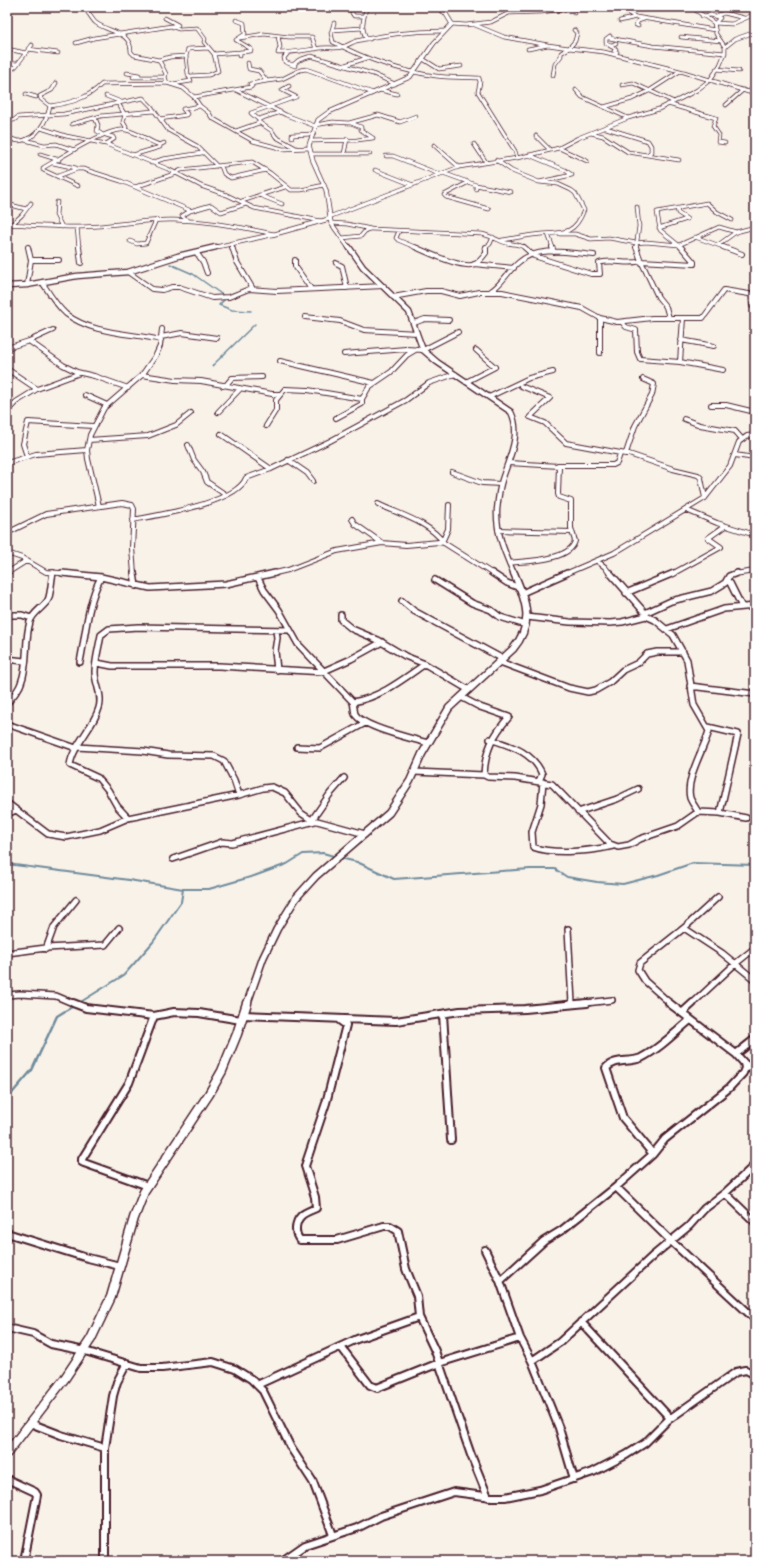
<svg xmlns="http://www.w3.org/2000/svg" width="762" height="1568" viewBox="0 0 762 1568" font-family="Itim,sans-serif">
<rect width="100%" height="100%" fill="#f9f2e9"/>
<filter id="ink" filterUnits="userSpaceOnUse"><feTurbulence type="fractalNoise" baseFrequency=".025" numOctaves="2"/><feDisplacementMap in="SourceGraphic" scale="8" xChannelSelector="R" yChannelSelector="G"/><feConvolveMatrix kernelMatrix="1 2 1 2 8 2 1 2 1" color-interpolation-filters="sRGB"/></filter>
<g filter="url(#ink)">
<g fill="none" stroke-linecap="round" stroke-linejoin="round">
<path stroke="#6f8b9c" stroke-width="1.5" d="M170,264L193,274L224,296
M225,299L219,305L232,310L251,311
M212,366L255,324"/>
<path stroke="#6f8b9c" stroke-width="2" d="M340,858L357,862L394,879L530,869H555L567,877L597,882L623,884L658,875L693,863L755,865
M7,864L129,880L183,889H209L254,876L287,864L303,854L323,853L337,857
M79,1003L124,975L153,942L181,902L183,889"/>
<path stroke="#6f8b9c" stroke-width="2.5" d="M7,1099L32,1070L57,1016L75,1005"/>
<defs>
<path id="minor-far3" d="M89,7L88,13C91,16 93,21 96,23C110,33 131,31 131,52L134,55L159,60L166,74L165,77L167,83L183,88L194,97L200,106L209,113L212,118L253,141L283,149L309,148
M362,7L366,8C364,20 360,26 366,38L370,39
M601,7L624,11L636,17L715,30
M346,10L361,7
M352,13L354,16H363
M702,16L711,15L720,18L715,23
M716,16L724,13L744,18
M236,20L244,23L245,34L236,40L251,49V51L240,52V56
M620,21L636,17
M334,23L332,30L362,28
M714,23L732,24L755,14
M452,24L466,25L491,22L509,13L542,12L563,9L574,13
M475,25L504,37L548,45
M638,26L636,25L638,21L644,19
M173,27L179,29L197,28L205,39L204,42L214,54L218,71L209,75L190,76
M332,30L331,33L333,42C365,59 399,71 436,76C450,78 465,77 479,78L480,82L478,92L515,151L517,158
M278,36L280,47L278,53C293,53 306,50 321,48C328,47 335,49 342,47C347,46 351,43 356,41C385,34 415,31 445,31
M610,36L606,39V43L611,45
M681,37L721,41
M240,38L264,34L289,37H312L316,49
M609,38L653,46L725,53
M76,43L94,38L178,25L165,18
M725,47L735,39L755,32
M7,49L26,53
M28,49L58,53
M528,49L548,45L569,48L575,41L577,33L574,30
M288,53L284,58L285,62L295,66
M214,54L240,52
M615,55L617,52L614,51L616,49L610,46L616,43
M423,59L439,69L461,66
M159,60L170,57L186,56L188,49L209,48
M7,63L17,64
M293,65L299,60L311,56L373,74L395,84
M345,65L367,58
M716,69L739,71
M7,73L16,66L32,45
M127,73L139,75
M553,75L555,64L561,56V53L569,48L604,52L684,72L755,94
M133,77H165
M267,81L282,79L300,70L306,69L373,93
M173,84L191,81L188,74L186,56
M622,85L633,83L674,102
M236,90L286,115L315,126
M380,90L397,94
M576,90L582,97L628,118
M749,92L755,85
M26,94L36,97
M106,96L121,102
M194,97L251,87L252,86L250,84L267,81L259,71L249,69L248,63
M118,103L125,115L123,122L126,127L125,130
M668,104L716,118L713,126L719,135L718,142L725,143
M726,105L743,90
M50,106C70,103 87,99 102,84L167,83
M50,106L41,99L40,96L52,90L56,83
M604,107L632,99L649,91L680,71
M95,118L98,125L97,131L103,135
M160,119L186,115L187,114L183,109L200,106
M259,120L251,113L296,97L282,90L289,86
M7,121L14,120L18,117L64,114L143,98L151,106L168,130L197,146L217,166
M260,123L272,131L276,137L296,148
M351,123L361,127V130L373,138
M72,124L101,116L154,111
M315,125L333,122L349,123L378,115L400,122L416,116
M41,128L66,136L106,144L168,169L201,186L227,195L254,208L321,221
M606,128L648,141L651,146V152L647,155L679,160
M236,131L259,123V119L281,112
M591,133L603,136L628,152L647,155
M106,135L113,137L114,139L106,144
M536,136L550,150
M7,137C11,138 15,141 19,141C37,140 47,120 50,106
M292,137V135L312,134
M25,140L44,145L56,144L74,150
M310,141L357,140L373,138
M474,144L486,162
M434,145L459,167
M559,148L587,161
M40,154L59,160
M311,154H370
M344,154L347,139
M133,155L160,147V145L164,143
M386,156H393L439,174
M496,160L512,171L539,182L572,175L565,170L529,155
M53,163L76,168
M151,163L163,159L202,153
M221,166L224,174L231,178L266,170
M375,170L413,185
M176,173L181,170L252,162L270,173L291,190H301L324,185
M443,173L476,185V189
M58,176L77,169H83L121,181L189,210L190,211L182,216L188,220
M466,181L467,183L444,195L446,197L489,209
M476,185L511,192
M78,186L43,170V168C60,158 108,127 126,130C138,132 149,142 160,145
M135,187L177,173
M259,195L282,204
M242,201L285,187
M57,202L56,215L62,227
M7,204L26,209
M190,211L211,205L221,212L246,204
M329,217L459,167L517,158L559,148L578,138L628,118L659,109L680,99L697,90L710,80L720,65L725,53V47L716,34L714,23L691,7
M331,223L347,224L371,229L482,234C490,236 496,239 503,242C511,245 519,243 525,248
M7,224C30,225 54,227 77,227C109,227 143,219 174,220C208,221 242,227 274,234
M11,225L22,215L31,203
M77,227L79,248
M659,228L687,219L678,213L677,208
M399,231L396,238L398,240L417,248
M548,234L553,248
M560,234H575L591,239L609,238L636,243L646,242L679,245L719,227L736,232L755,227
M695,237L726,248
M342,238L361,236L366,230L370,229
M502,240C515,238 529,235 542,234C564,233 575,234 584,210L575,193L571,190L558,184L539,182
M130,241L137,244L146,243L156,220
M231,243L233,248
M718,245L736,232
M485,248L490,244L493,237
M636,248L639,226L637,207
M682,248L660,230L657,212L707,203L717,212L732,220"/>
<path id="minor-far2" d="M79,247L81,263
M232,247L237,262L253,289
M415,247C427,252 463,270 475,264C479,262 483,257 486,253V247
M524,247L534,256L591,274H600L599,263C612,258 628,266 641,261L658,297L666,307L669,318
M552,247L554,252
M636,247L641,261L694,264V262L681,247
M723,247L742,254
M196,252L203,262L207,273
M31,260H59
M295,260V266L311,289
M336,263L342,266L347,288
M474,264L514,268
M128,272L152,289L162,290L172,287H179L212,298L229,297L249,289L277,291L384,286
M42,282C49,293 56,305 66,314C92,334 130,333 161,340
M27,285L31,260L28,247
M491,291C503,283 508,271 519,262C539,245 570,253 594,255
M751,294L752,306L755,307
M393,297L426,291H441L460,296L479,292H502L582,308L600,318L617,322L652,318H703L724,290L755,295
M305,317L340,321L364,330L417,333
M600,318V353
M622,322L626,327L636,330L637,352L640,359L680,362L723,370
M414,323L425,319L449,320
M161,337L182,333L217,338
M681,340L714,346
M29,341L53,330
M7,348L29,341L63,365L77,372L94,376L128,388
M344,354L406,349L423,350L458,332
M280,361L374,383
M680,362L683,318
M7,369L37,389L80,373
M142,375L175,380L201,381L272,394H280
M643,379L654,384L652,395L635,426L626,453L673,469L698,475L701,478L705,498
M466,382L495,367L476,350
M223,386L226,385L232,378L262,377
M521,386L550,398L530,417L545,423L566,443L626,454
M85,395L107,405
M489,397L529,378L553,372
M711,405H726L755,412
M7,412L16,402L37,389
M218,412L240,389
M336,418L362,404V399L369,387L391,372L407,355L417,349
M684,419L700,425L735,431L742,439
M266,426L276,410V400L285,389L308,390L362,399
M221,434L271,469
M89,440L148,436L176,425L191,413
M188,445L194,460L203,472L207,482L226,495
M735,455L755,458
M27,456L23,444L28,422L93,426
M288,460L307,473L313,481
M7,463L36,454L87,450
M509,463L559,466L558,494L559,497L571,501V528L575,541C570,561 525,561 509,563
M558,465H613L617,463L620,454
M452,472L482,483L501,484
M378,504C401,515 429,522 444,543
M99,506L88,459L87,450L90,435L104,408L142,375L156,355L160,346L162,329
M686,510L717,523L755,535
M352,519L355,524L382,543
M133,520C158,515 237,503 246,478L271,469L330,441L406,400L429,383L455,374
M498,530L572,532
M7,533L46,514L122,503L132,505L134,509L132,548L134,574
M443,540L448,529L449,505
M7,553L22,558L46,572L73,574
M597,561L605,567L610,574
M7,573L26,561
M271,574L288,570L337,551L382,543L406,545L439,542L444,543L493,574
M565,574L614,553L705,498L730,466L739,442L747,436L755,435
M672,574L721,547L708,538L725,526
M734,574L755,571"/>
<path id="minor-far1" d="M62,573L101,577L150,588L226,584L275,573
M134,573L136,586
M492,573L507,583L520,588
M610,573L646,614
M258,578L264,590L279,610L298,644L353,702C354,706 354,711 355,714C362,727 413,739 428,743
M435,580L472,603L491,610L500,617L526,625
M727,581L730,583L742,607
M522,593L567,573
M626,593L674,573
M402,601L414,611L503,659
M645,613L671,601L712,591L725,583L729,576L737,573
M7,615H22L31,618
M341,615V620L352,629L378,640L405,656L425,664L469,690
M527,617L570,622L610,623L622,622L646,616L655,620L673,635L687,660L694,705L709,731C704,749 685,779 690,798C692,803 696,808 698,812L720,813L746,818
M667,629L724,609L755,606
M276,630L277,638L275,651L277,670
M7,659L24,661
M80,662C86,633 87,604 101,577
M500,662L569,688L588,692L596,690L610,682L623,670L638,663L647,654L657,652H683
M97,663L112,666H219L325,672
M324,671L351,659L382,642
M690,686L755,694
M461,697L480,707L509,717C493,735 485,751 484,775
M353,702C381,697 402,680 425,664
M7,703C12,697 19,690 21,683C29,664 24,641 30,622C32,613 43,608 48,600C51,594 51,581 53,573
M7,724L76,748
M708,727L738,734L720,813
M490,739C511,746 533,752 542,774L539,781
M77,747L143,751L168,755L214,756L224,761L234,780L239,795
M297,747L320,748L365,723
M414,772L484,775L488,777L515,778L552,784L610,844L618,847L629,845L640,839L678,826L698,812
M543,782L541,804L532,832L533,847C554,855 592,851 613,846
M7,803L48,834L66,837L100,830L128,818L239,795L263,788L272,787L285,793L301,813L310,819L365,834
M578,812L617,799L638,789
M7,814L16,810
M128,818L117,806L108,790L98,778L70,765C73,745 93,728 99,708C103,695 95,684 95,672C95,660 99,647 101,635L109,629L138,627L290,630
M312,820L330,794L344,778
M173,859L222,842L232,843L315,821
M684,928L722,953L755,980
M568,929L572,1003
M46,949L54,927L76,900
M7,953L46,948L105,945L119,928
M7,995L20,994L56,996L75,1004
M577,1004L612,1000
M671,1004L645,981L638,970L640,963L684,928L718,897
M692,1004L735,964L755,948"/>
<path id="minor" d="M73,1003L86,1008L154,1016L174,1012L199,1013L241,1020
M682,1013L693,1003
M443,1014L451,1140
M244,1015L396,1021L460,1011L525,1009L587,1003
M338,1019L346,1025L326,1103L305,1166L315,1197L316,1208C312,1210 305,1212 301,1216C295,1222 294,1234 300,1240H337L384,1226H390L398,1231L406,1269L417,1296L419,1317L435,1351L471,1455L488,1497
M736,1054L755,1039
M744,1063L755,1072
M653,1154L623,1118L606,1068C615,1058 629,1063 641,1058C659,1049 675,1033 690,1020
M148,1186L84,1163L82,1162V1159L129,1083L154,1016
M616,1187L671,1241L755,1319
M725,1193L755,1222
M7,1233L84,1257L120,1266
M485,1250L500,1281L520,1338L532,1361L559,1428L574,1479
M500,1281L544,1241L562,1230L616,1187L653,1154L665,1139L729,1088L743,1073L745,1068L744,1063L736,1054L669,1003
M581,1322L670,1418
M7,1328L33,1334L51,1344L85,1351L141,1368H162L213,1362L235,1369L251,1379L263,1391L291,1448L313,1482L333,1535
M341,1347L370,1385L377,1388L439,1363L520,1338
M532,1361L560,1342L654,1255L689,1226L704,1209L725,1193L755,1165
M257,1385L357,1339L419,1317
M30,1423L61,1435L105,1448
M7,1479L35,1492L37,1495L24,1561
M105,1561V1448L113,1396L117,1382L127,1363
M282,1561L305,1545L357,1528L381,1516L454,1492L492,1497H505L540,1490L593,1472L626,1455L645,1443L668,1420L736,1372L746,1370L755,1375"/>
<path id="tertiary-far3" d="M212,248L275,234L329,219
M349,248L331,223L326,190L313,161L309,145L318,120L329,112L410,77L434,43L452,24L446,14L438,7"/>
<path id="tertiary-far2" d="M349,247L363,267L409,312L423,350L437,362L511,412C522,434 509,458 502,480C499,489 498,500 497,510C496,534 505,553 514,574
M7,286L27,285L77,276L128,272L178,256L216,247"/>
<path id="tertiary-far1" d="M247,1004L263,958L277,929L296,898L316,876L389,813L410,781L422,754L449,708L513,649C535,623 526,602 514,573"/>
<path id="tertiary" d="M7,1453L65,1378L91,1339L111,1297L134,1218L144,1192L209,1094L222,1071L237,1034L247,1003"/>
</defs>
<use href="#minor-far3" stroke="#4a1f2b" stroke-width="4.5"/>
<use href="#minor-far2" stroke="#4a1f2b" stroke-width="6"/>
<use href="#minor-far1" stroke="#4a1f2b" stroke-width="8"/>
<use href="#minor" stroke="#4a1f2b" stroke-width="10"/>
<use href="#tertiary-far3" stroke="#4a1f2b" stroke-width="5"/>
<use href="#tertiary-far2" stroke="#4a1f2b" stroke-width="7"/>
<use href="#tertiary-far1" stroke="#4a1f2b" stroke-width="9"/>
<use href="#tertiary" stroke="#4a1f2b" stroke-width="11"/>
<use href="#minor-far3" stroke="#fff" stroke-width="3"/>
<use href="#minor-far2" stroke="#fff" stroke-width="4"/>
<use href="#minor-far1" stroke="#fff" stroke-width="5"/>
<use href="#minor" stroke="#fff" stroke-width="6"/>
<use href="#tertiary-far3" stroke="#fff" stroke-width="3.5"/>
<use href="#tertiary-far2" stroke="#fff" stroke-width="4.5"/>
<use href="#tertiary-far1" stroke="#fff" stroke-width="6"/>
<use href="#tertiary" stroke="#fff" stroke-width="8"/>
</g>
</g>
<rect width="762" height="1568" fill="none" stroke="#fff" stroke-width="24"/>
<rect x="12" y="12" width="738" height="1544" fill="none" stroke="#4a1f2b" stroke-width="1.5" filter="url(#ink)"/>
</svg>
